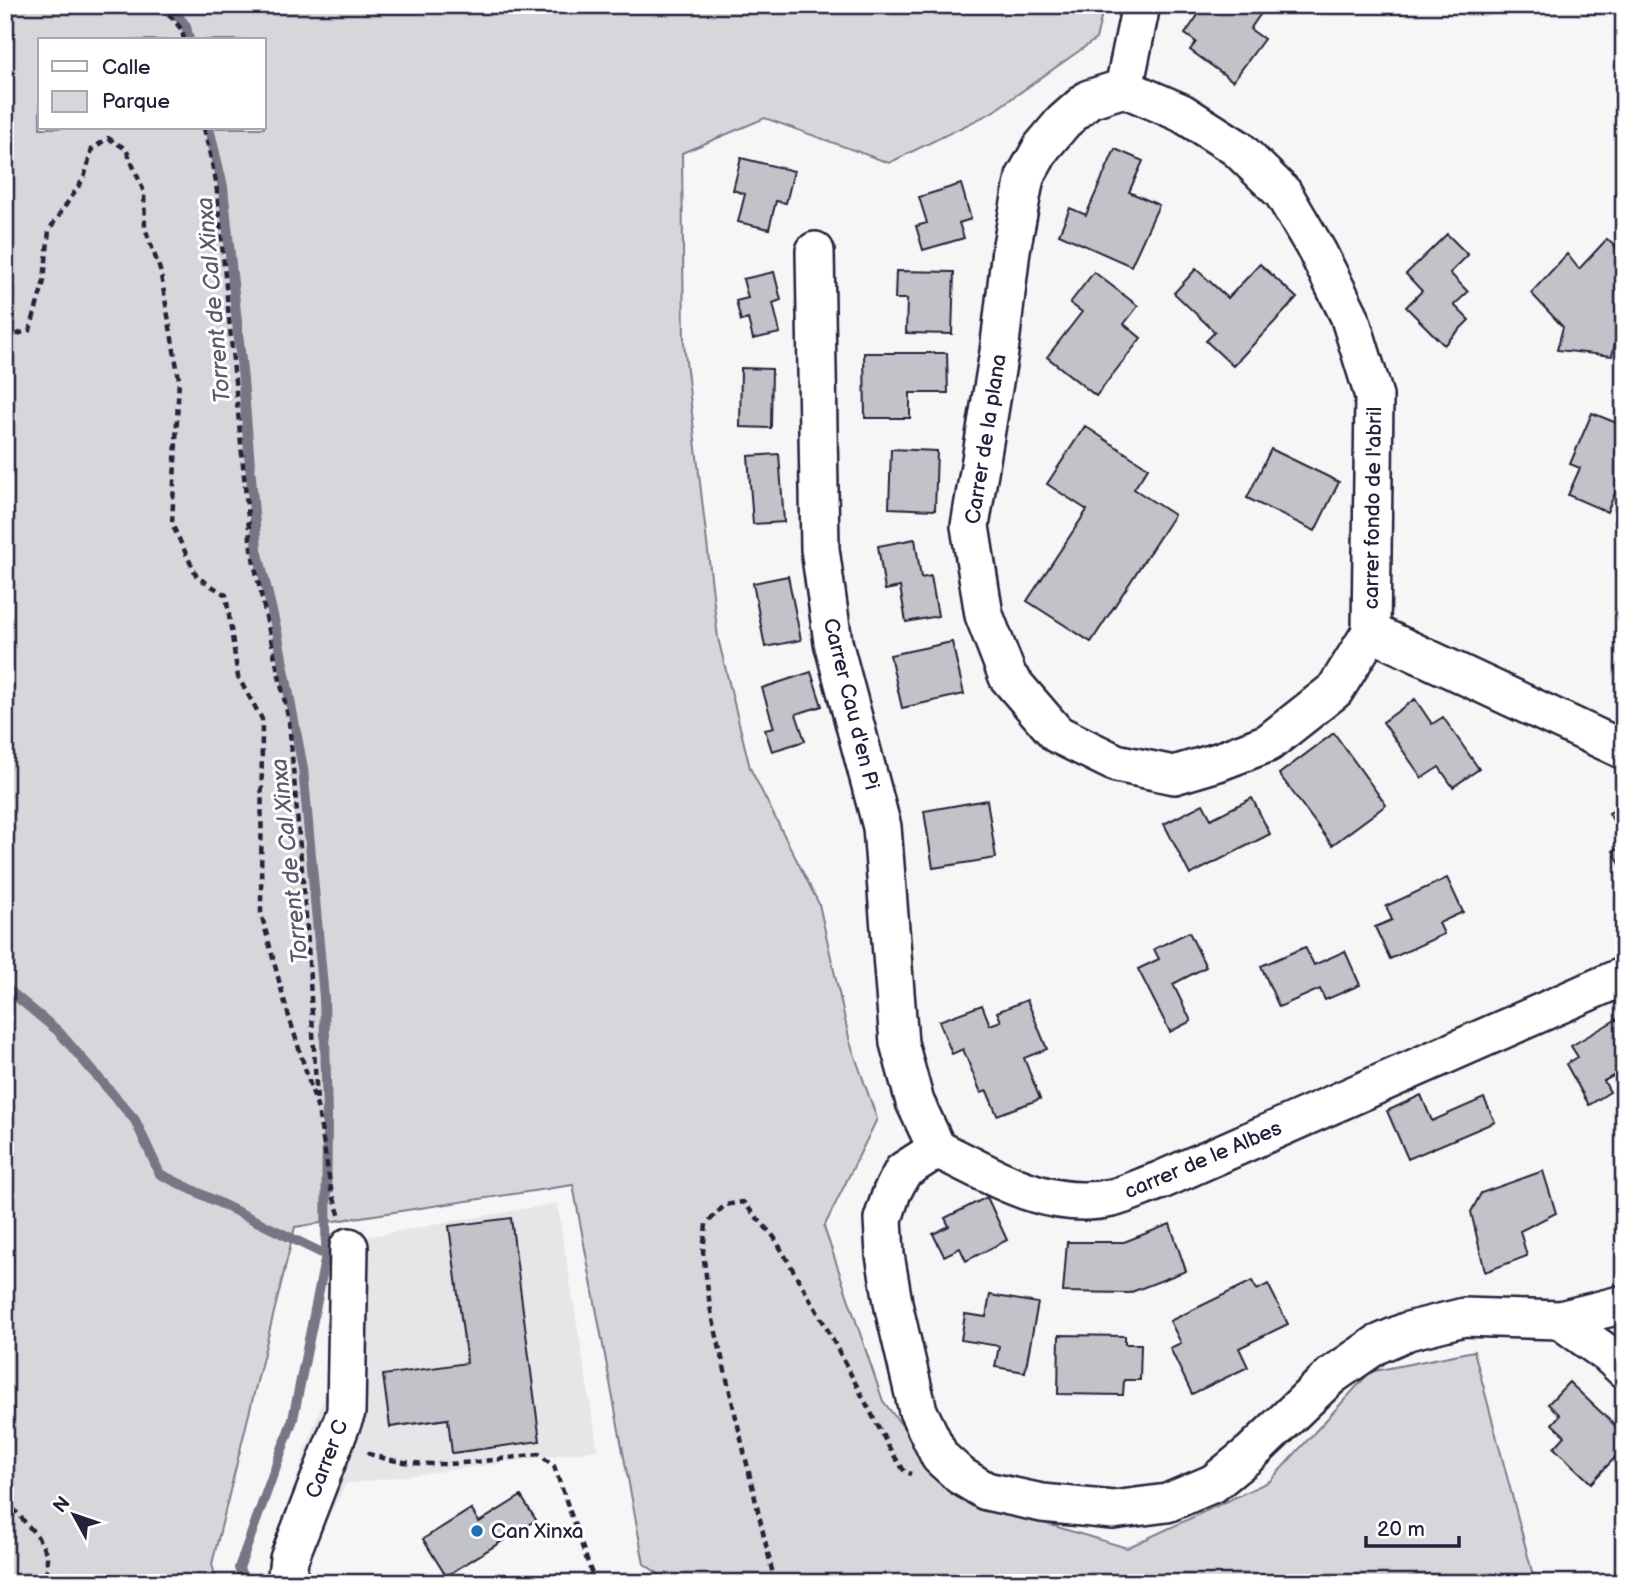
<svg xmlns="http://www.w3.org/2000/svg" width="1629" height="1588" viewBox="0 0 1629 1588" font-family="'Balsamiq Sans',sans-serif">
<rect width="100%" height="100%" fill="#f6f6f7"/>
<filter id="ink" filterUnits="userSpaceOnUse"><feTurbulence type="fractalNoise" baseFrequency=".0143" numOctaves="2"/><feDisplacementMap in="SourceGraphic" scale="14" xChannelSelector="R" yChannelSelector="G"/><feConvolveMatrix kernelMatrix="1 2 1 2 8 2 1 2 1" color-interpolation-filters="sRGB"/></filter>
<g filter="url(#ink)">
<path fill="#e6e6e9" d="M557,1203L598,1450L346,1484L315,1542L308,1583H265L263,1578L328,1385L343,1241Z"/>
<path fill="#d7d7db" stroke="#7c7c8b" stroke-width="2" fill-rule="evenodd" d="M5,5H1104L1096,39L991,113L889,163L765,118L682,153L684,344L718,638L750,768L819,904L850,1042L877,1119L824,1227L883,1401L957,1497L1127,1548L1270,1481L1370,1372L1474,1351L1535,1583H672L644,1564L573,1185L295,1227L212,1564L217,1583H5ZM40,40H264V128H40Z"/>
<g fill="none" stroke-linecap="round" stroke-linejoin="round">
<path stroke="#767685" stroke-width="10" d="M169,5L186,26L189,40
M209,128L223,187L243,380L257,549L277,632L303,768L324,998L327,1117L326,1255L316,1305L293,1419L239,1568L245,1583
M5,987L58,1031L135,1120L160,1174L326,1255"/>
</g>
<path fill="#c2c2c9" stroke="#22223b" stroke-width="2" d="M1205,5H1267L1250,29L1264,39L1233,81L1190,50L1196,42L1185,34Z
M1115,149L1143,161L1129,192L1159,205L1131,266L1059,234L1070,208L1086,215Z
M741,158L794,171L786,203L776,201L769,229L738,222L745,194L733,190Z
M961,184L971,219L959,223L964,238L923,250L916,226L927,223L919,197Z
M1447,234L1468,255L1450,273L1468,292L1454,305L1469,320L1444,345L1406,307L1422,291L1406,274Z
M1607,239L1624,255V303L1612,356L1557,350L1563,327L1531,293L1567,254L1579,269Z
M1260,264L1297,298L1233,366L1206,341L1215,332L1174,293L1196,269L1228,298Z
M896,271L954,272L952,334L906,333L907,299H895Z
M774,272L781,300L773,303L780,333L753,339L748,319L741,321L736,301L748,298L743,279Z
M1094,272L1138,306L1124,324L1141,338L1096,396L1047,357L1082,312L1070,303Z
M864,353H947L948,393H910V418H865Z
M741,368L772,369L771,428L740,427Z
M1592,413L1624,426V472L1607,512L1568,495L1580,468L1570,464Z
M1085,426L1148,468L1134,489L1174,515L1091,642L1027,601L1087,510L1047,484Z
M891,449L937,451L935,510L889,508Z
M1271,449L1339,482L1315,531L1247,498Z
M779,454L784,522L753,524L748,456Z
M915,539L921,578L931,576L938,616L906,622L900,587L885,590L878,546Z
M788,576L801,640L765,647L753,583Z
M952,642L964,694L902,708L890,655Z
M811,672L822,706L796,714L805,741L772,751L765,730L774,728L762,688Z
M1415,699L1432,724L1443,717L1479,769L1453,787L1439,767L1422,778L1383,722Z
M1334,733L1386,805L1332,845L1279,774Z
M1252,798L1270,834L1190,875L1164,824L1203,804L1211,819Z
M987,800L996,858L933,868L924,811Z
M1624,806V841L1609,813Z
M1624,846V872L1613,851Z
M1447,878L1463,912L1439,923L1444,934L1390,959L1375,927L1392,920L1386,906Z
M1189,932L1206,967L1173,984L1191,1021L1170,1032L1138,969L1159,959L1154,949Z
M1305,947L1314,965L1345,951L1360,985L1325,1000L1320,989L1279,1007L1261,966Z
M1027,1000L1047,1049L1024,1058L1040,1099L997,1115L987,1091L981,1093L963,1049L952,1054L939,1021L982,1005L990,1025L1001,1021L997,1012Z
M1617,1019L1624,1031V1070L1604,1081L1610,1092L1589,1105L1566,1064L1578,1057L1571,1046Z
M1421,1095L1432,1121L1484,1098L1495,1122L1408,1159L1387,1111Z
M1543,1171L1556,1213L1520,1231L1527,1256L1485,1272L1471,1212L1481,1193Z
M987,1197L1007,1240L966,1261L960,1248L944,1256L933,1234L949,1226L945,1218Z
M511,1218L540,1441L452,1453L448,1419L390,1427L383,1375L467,1363L449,1226Z
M1170,1224L1186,1271L1129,1293L1063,1292L1067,1242H1124Z
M1252,1281L1257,1290L1268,1284L1288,1324L1239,1348L1248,1367L1192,1394L1170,1348L1181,1343L1170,1321Z
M990,1295L1038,1303L1025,1372L995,1367L999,1346L961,1340L965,1314L986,1317Z
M1059,1335L1125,1336V1344H1141L1140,1380H1124L1123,1395L1058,1394Z
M1569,1382L1624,1434V1448L1591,1483L1554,1448L1565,1436L1552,1424L1560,1415L1548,1404Z
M521,1496L536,1520L446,1576L423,1539L471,1509L479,1522Z"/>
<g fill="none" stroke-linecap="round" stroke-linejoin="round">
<defs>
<path id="minor" d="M1141,5L1124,88L1182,113L1237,148L1283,193L1317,251L1349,315L1374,396L1371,632L1624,750
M1124,88L1089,99L1063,122L1042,147L1025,177L1011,250L999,352L970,526L984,615L1008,677L1057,734L1116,763L1174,775L1218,762L1268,743L1335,690L1371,632
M815,251L820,549L833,642L882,827L899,1043L915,1102L937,1149
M1624,976L1159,1181C1144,1186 1128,1194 1112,1198C1047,1212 994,1176 937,1149L903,1171L892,1192L883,1219L885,1255L894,1308L918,1411L940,1457L961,1476L986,1491L1042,1503L1113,1510L1167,1503L1214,1483L1252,1452L1331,1376L1376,1345L1408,1331L1464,1317L1560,1320L1624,1304
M1560,1320L1609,1355L1624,1369
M286,1583L289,1559L346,1412L349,1247"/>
</defs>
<use href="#minor" stroke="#22223b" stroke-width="42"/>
<path stroke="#22223b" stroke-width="4.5" stroke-dasharray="7 5" stroke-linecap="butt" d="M161,5L182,30L184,40
M204,128L216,182L251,549L289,721L307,928L317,1102
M5,338L30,330L44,281L49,230L84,178L92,149L108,138L126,149L144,192L145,228L160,270L179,379L172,524L197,577L226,595L238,677L262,719L261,913L286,1007L318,1110L331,1189L340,1217
M367,1453C421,1473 483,1461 539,1454L554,1466L595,1583
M5,1499L37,1536L47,1554V1583
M775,1583L710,1307L703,1252L706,1224L725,1205L743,1202L774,1237L825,1325L891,1451L905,1472L911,1474"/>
<use href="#minor" stroke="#fff" stroke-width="37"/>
</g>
</g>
<circle fill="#1f6fb2" stroke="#fff" stroke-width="2.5" cx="477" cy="1531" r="7"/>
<g text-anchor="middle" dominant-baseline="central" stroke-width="6" stroke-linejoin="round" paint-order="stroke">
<g font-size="21" fill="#22223b" stroke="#fff">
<text transform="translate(986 439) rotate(-81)">Carrer de la plana</text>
<text transform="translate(1373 508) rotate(-89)">carrer fondo de l'abril</text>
<text transform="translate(851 704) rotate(76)">Carrer Cau d'en Pi</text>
<text transform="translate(1203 1160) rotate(-23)">carrer de le Albes</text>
<text transform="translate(327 1459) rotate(-69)">Carrer C</text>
</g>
<g font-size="21" fill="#22223b" stroke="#fff" text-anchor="start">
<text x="491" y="1531">Can Xinxa</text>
</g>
<g font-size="23" font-style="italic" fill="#5a5a6d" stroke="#fff">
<text transform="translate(214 300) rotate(-95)">Torrent de Cal Xinxa</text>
<text transform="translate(290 861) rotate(-96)">Torrent de Cal Xinxa</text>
</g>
</g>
<rect width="1629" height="1588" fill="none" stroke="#fff" stroke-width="28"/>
<rect x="14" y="14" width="1601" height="1560" fill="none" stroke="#22223b" stroke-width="2.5" filter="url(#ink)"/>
<rect x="38" y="38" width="228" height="91" fill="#ffffff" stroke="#a7a7b1" stroke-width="2"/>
<rect x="52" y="61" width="35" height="10" fill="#ffffff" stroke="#a7a7b1" stroke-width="2"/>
<text x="102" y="74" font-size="21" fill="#22223b">Calle</text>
<rect x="52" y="91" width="35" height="21" fill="#d7d7db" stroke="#a7a7b1" stroke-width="2"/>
<text x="102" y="108" font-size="21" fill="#22223b">Parque</text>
<g transform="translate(74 1515) rotate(310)" stroke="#ffffff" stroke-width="5" paint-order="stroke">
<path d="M0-5L12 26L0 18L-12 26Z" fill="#22223b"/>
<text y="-10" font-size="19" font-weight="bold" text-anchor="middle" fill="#22223b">N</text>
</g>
<path d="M1366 1536v10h93v-10" fill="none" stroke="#22223b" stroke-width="3.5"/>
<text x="1377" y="1536" font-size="21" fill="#22223b" stroke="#ffffff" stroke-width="5" paint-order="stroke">20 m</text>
</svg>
